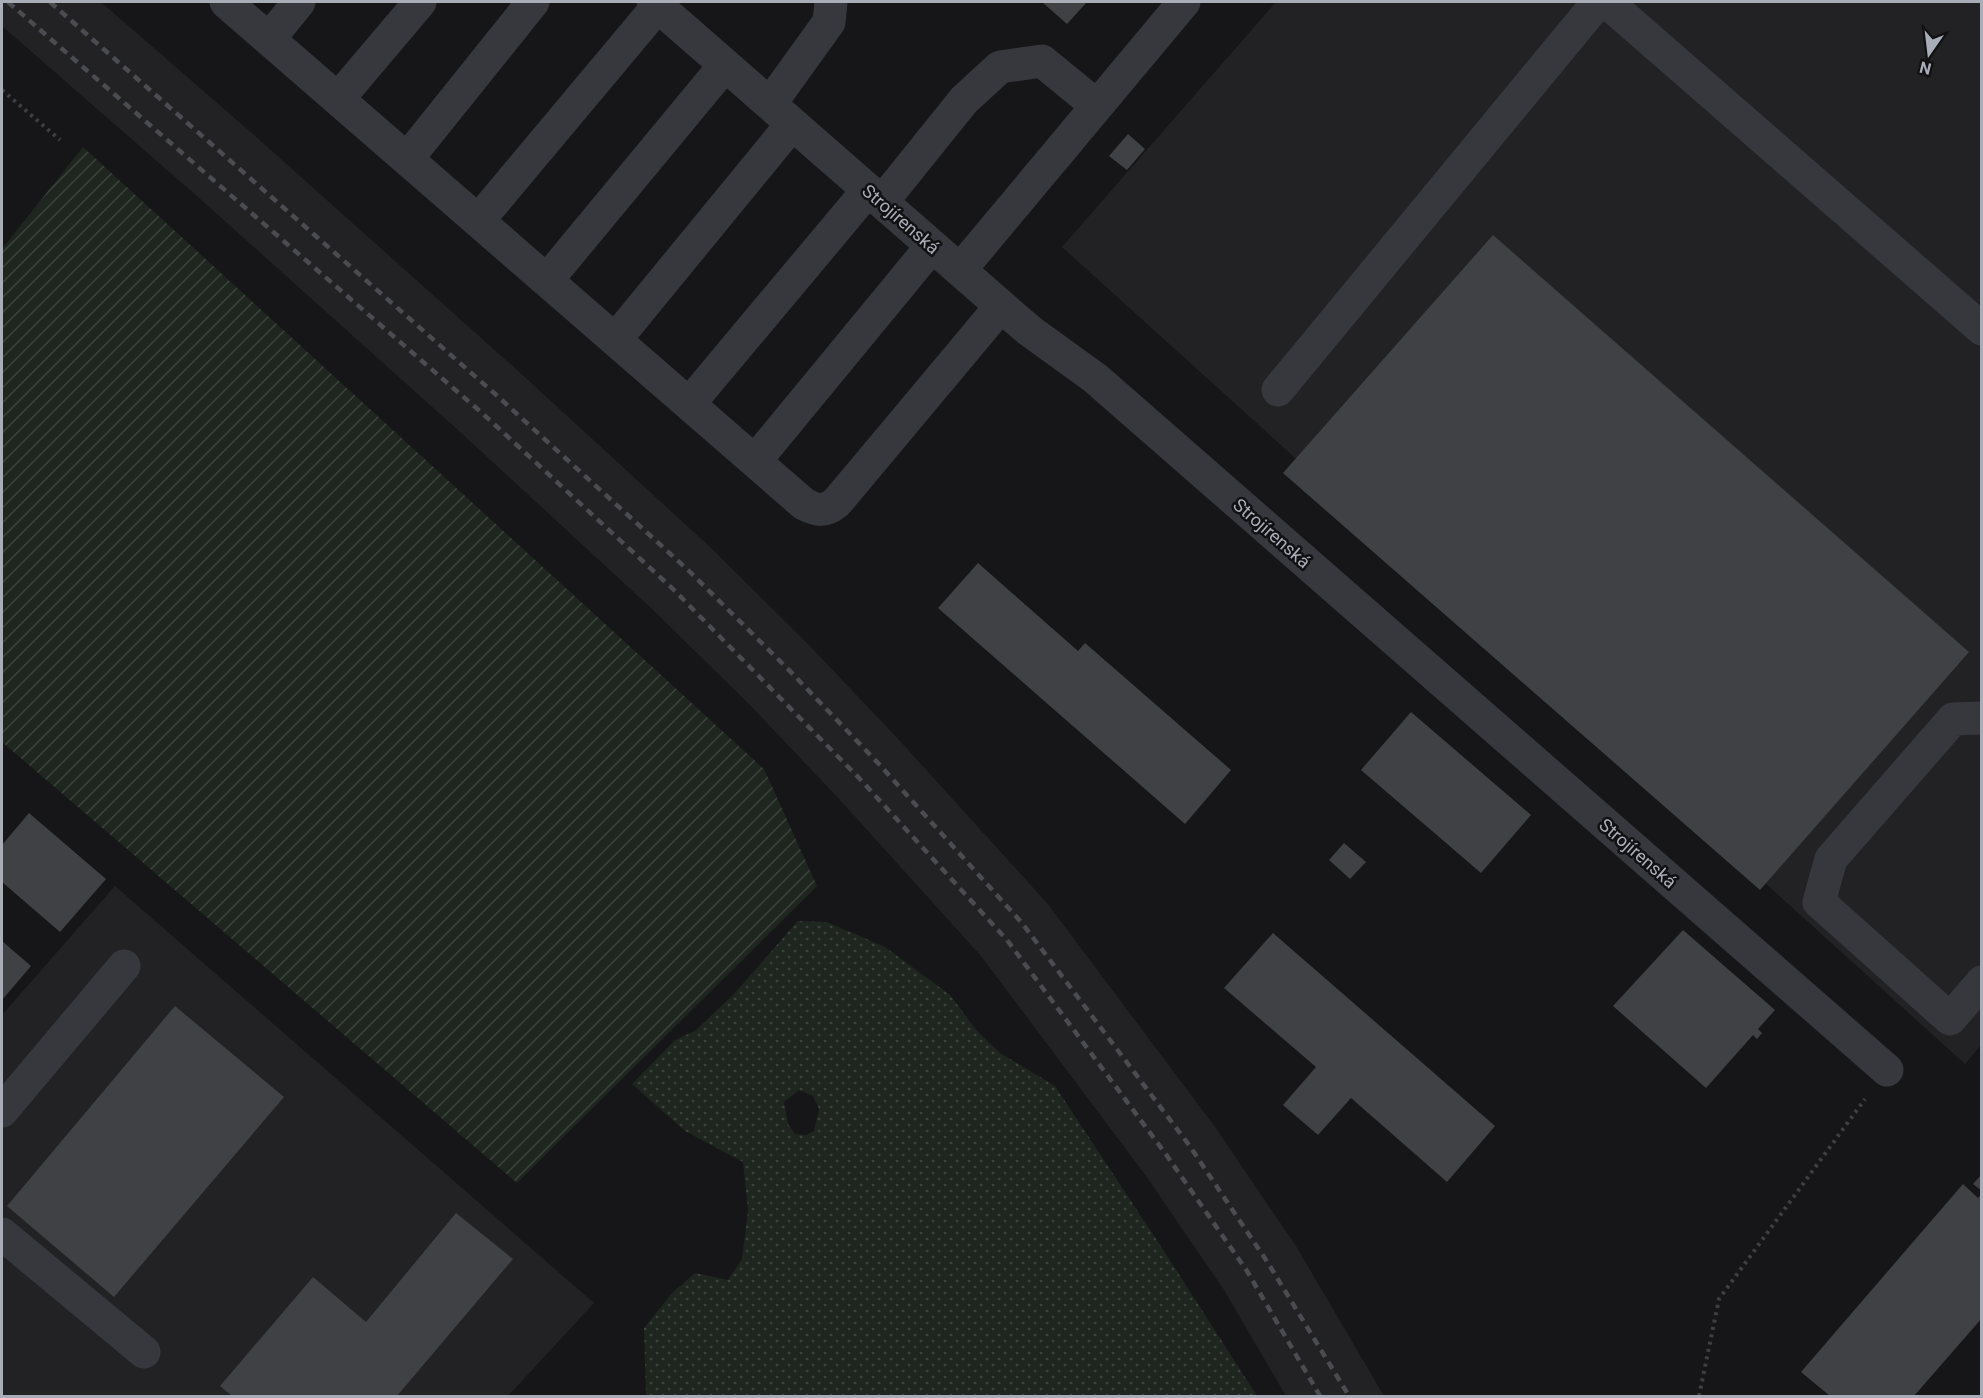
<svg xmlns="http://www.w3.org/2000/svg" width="1983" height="1398" viewBox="0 0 1983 1398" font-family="Roboto,sans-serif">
<defs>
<pattern id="grass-dots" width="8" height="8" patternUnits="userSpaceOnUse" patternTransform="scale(1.5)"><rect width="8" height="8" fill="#1e261f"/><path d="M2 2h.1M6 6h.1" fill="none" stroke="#3c433d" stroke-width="1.8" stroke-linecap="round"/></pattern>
<pattern id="garden-furrows" width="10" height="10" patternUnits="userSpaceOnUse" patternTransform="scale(1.5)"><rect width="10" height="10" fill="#1e261f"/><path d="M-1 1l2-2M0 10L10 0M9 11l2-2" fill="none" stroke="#3c433d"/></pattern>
</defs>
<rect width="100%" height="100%" fill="#161618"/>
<path fill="#222225" d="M2,2H101L254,135L516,369L709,546L809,645L901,742L1047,903L1215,1127L1296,1246L1384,1396H1286L1224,1290L1146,1176L981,956L839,799L749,704L651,608L459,431L198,197L2,26Z
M1276,2H1981L1982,1044L1965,1064L1062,247Z
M115,886L594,1303L508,1396H2V1015Z"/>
<path fill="url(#grass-dots)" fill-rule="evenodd" d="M798,921L827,922L885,947L950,995L977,1031L1000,1053L1055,1086L1162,1248L1257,1396H646L644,1328L672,1293L695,1273L728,1280L742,1259L748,1211L743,1162L685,1131L632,1084L675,1040L695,1031L734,994ZM799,1090L813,1096L819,1109L814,1131L806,1135L795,1134L788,1124L784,1102Z"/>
<path fill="url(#garden-furrows)" d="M83,147L764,769L817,886L517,1183L2,742V249Z"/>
<path fill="#404145" d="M1042,2H1087L1067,24Z
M1128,134L1145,149L1127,170L1109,156Z
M1493,235L1969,652L1760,890L1283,473Z
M978,563L1078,651L1085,643L1231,770L1185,824L938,608Z
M1411,712L1531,815L1481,873L1361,770Z
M29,813L106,879L60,932L2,882V845Z
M1344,843L1366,862L1350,879L1329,860Z
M1683,930L1775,1010L1758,1029L1762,1033L1757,1039L1753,1035L1706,1088L1613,1006Z
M1273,933L1495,1126L1447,1182L1351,1098L1318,1135L1283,1105L1316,1067L1224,988Z
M2,941L31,966L2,1000Z
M175,1006L284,1097L114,1297L7,1206Z
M1982,1174V1191L1973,1184Z
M1963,1184L1978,1198L1982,1194V1318L1914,1396H1830L1801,1372Z
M456,1213L513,1259L397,1396H232L220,1386L313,1277L366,1322Z"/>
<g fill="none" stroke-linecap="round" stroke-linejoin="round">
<path stroke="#3d3f44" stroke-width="4" stroke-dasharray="3 4.5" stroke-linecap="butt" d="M2,90L60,140
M1699,1396L1719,1299L1865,1099"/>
<path stroke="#37383d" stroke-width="33" d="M226,2L804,504C818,511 825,512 837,502L1001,306
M653,2L1001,306L1030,331L1095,378L1887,1070
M1607,2L1982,329
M269,39L299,2
M338,99L420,2
M770,104L829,22L831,2
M407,159L533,2
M882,202L964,100L1000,67L1042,61L1097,106
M478,221L658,6
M960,270L1184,2
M547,280L725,65
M615,340L792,124
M1278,390L1598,2
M689,404L868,190
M755,461L932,246
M1982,718L1953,719L1831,859L1819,902L1950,1019L1982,982
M2,1111L124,966
M2,1234L144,1352"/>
<path stroke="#4a4c52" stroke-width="4.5" stroke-dasharray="8 6" stroke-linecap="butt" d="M8,2L482,413L673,589L860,779L1007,940L1165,1153L1247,1271L1320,1396
M50,2L494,393L688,570L787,668L878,763L1022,923L1189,1145L1268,1263L1349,1396"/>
</g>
<g text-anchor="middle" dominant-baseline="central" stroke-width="5" stroke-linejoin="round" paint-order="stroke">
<g font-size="18" fill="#a8adb8" stroke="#111113">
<text transform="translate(901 219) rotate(41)">Strojírenská</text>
<text transform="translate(1272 533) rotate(41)">Strojírenská</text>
<text transform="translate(1638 853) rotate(41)">Strojírenská</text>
</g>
</g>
<rect width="1983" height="1398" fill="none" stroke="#a8adb8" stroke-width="6"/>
<g transform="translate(1929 54) rotate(194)" stroke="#111113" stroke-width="4.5" paint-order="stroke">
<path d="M0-4.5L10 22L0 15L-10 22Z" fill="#a8adb8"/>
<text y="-9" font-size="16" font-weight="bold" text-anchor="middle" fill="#a8adb8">N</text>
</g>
</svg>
